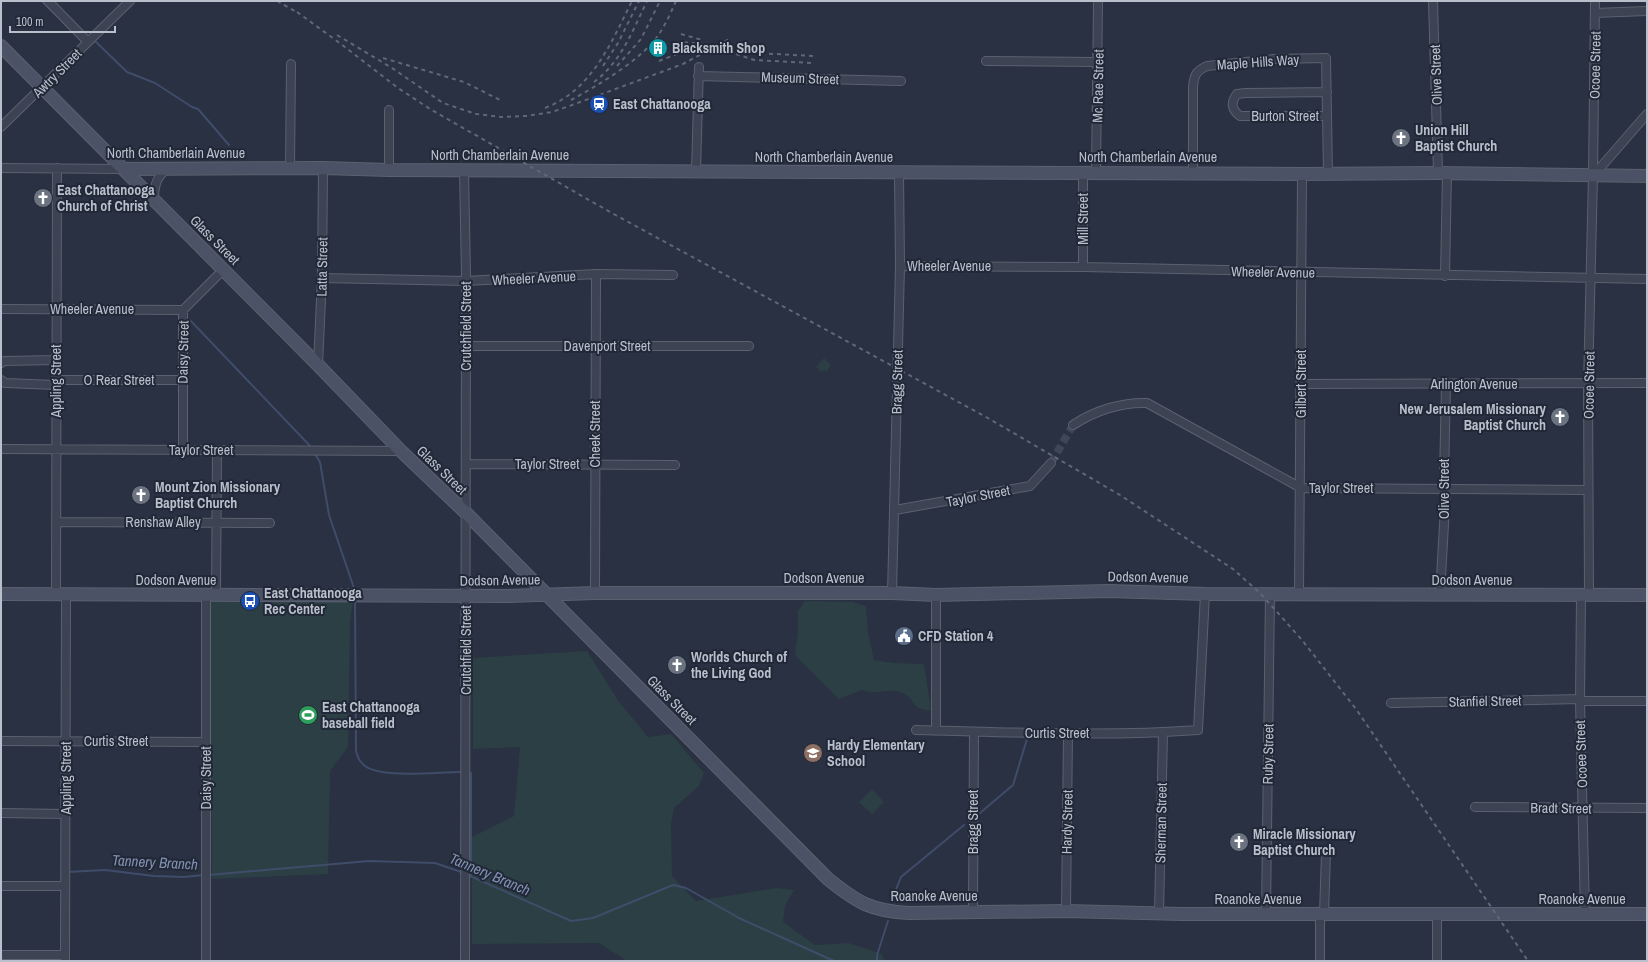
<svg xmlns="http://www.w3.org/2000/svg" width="1648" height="962" viewBox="0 0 1648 962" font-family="'Archivo Narrow',sans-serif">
<rect width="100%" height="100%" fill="#293142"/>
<path fill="#2c3f44" d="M824,358L831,365L826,372L824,370L822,372L816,367Z
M210,601L353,602L350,622L348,747L330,771L328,874L212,879Z
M805,601L852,602L866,606L868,632L874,660L894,663L924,664L931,710C912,711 915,699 903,693C890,687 874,696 862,690L839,699L795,655L798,631V611Z
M587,651L619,702L648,737L671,734L704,773L699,786L674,808L671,824L672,876L696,901L777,888L794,890L785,906L783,922L815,945L849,943L882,954L884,961H627L599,943L472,944V837L514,816L520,747L473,749V658Z
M872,789L884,802L872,814L859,802Z"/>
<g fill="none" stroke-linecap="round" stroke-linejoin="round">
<path stroke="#3f4c6a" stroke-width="2" d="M42,1L75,34
M96,42L127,72L155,83L192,107L198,109L229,145
M190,320L312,448
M315,454L320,462L329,515L355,591
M355,599L356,751C357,754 358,759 361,762C373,781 442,771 463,772
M468,772L471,773V877
M980,813L1013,785L1027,739
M67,872L105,870L154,876L184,877L204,875
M208,875L369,861L435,863L464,873
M468,875L571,921L593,918L673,885L686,888L739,918L834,961
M891,902L901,877L964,825
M877,961V955L888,921"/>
<path stroke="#3f4657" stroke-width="8" stroke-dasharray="8 4" stroke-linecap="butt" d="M1051,463L1073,425"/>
<defs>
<path id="street" d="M48,1L88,42
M1433,1L1438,173
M1595,13L1647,11
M986,61L1098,62
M698,76L901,81
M1327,92L1245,93L1237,94C1230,103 1232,110 1240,116H1327
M1,127L130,1
M1,168L124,169
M290,168L291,64
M389,170V110
M464,170L466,276L465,961
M696,171L699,67
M1083,172V267
M1096,172L1098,1
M1193,172V87C1194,75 1196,71 1207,66L1274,59L1326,58L1328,173
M1593,176L1595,1
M154,200C154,187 156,177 167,169
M900,266L1083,267L1647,279
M1445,276L1447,173
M322,278L466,281L596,274L673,275
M1,309L183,310
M466,346H749
M1,363L4,361L56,360
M318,365L322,278L323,168
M1,380L5,383L56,385
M56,380H182
M1301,384L1647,383
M1073,425C1094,411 1121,402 1147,403L1301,488L1588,490
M1,449L401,451
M183,450V310L223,270
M466,464L675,465
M895,510L1030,486L1051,463
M56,522L270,523
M595,593L596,274
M892,593L900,266L899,172
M56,594L57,168
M1299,594L1302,174
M216,595L217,450
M1440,595L1446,489L1444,479L1446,383
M1581,595L1580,701L1585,913
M1589,595L1588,385L1593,176L1647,114
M1580,701H1647
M1391,703L1580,699
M936,729V595
M916,730C1010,732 1104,737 1198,730L1205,594
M1,741L206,742
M1475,807L1647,808
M1,813L65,814
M1,886H65
M1066,911L1068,733
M973,912L974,732
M1159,913L1163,733
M1266,913L1270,594
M1320,914V961
M1324,914L1326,852
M1,955H65
M65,961L66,594
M206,961V595
M1437,961V913"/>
<path id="secondary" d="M1,46L318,365L401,451L466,513L828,879C858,903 871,911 909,913L1066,911L1182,914H1647
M124,169L323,168L389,170L1302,174L1438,173L1647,176
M1,594L508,596L595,593H892L936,595L1109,591L1205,594L1647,595"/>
</defs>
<use href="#street" stroke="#5b616f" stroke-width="10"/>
<use href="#secondary" stroke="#5b616f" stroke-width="14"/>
<use href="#street" stroke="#3d4352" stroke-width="8"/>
<use href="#secondary" stroke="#4b5265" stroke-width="12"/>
<path stroke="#5f6779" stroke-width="2" stroke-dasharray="4 4" stroke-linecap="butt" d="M277,1L300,14
M297,12L341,44L398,88L430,109L610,212L986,417L1120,495L1233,569L1261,594L1302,640L1356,709L1528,961
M681,34L702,40
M337,35L392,68L443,103L476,114L502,117L526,116L552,112L575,104L683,64L731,38
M676,42L705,44
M738,47L756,53L813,56
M736,54L754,60L811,63
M383,58L464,82L502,101
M659,61L682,52L707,46
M603,66L618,43L639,1
M617,66L641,39L660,1
M594,82C621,62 633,30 647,1
M571,100C597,86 643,59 659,34C666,24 671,12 676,1
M545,108C592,90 611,43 632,1"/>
</g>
<defs>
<symbol id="building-disc" viewBox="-11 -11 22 22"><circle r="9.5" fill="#0f9aa8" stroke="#212837"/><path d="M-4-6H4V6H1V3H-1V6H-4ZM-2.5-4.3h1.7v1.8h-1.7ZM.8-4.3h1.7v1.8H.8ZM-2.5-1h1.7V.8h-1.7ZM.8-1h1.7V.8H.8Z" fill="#fff"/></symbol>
<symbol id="station-disc" viewBox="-11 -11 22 22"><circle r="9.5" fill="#1a4fb4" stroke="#212837"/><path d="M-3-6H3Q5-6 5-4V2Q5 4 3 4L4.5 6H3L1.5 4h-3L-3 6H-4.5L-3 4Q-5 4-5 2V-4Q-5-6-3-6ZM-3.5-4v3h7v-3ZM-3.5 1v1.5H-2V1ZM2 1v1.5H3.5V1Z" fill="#fff"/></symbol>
<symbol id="church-disc" viewBox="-11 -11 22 22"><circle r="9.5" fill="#6b7280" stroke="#212837"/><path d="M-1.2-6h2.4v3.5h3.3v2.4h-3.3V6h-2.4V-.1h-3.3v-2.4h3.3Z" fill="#fff"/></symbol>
<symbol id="bus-disc" viewBox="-11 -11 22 22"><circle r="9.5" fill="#1a4fb4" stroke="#212837"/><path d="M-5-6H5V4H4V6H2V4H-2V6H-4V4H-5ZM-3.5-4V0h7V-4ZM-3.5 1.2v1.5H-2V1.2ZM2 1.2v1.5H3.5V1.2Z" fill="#fff"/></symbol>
<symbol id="civic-disc" viewBox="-11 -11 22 22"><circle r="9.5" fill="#5c6f8a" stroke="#212837"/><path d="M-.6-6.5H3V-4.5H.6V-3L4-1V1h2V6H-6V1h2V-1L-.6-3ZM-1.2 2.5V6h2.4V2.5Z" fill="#fff"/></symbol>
<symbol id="stadium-disc" viewBox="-11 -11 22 22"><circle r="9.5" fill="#2e9e5b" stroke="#212837"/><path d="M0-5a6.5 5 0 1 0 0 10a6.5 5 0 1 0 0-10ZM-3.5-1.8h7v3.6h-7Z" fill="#fff"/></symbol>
<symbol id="school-disc" viewBox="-11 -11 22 22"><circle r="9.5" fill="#8d6e63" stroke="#212837"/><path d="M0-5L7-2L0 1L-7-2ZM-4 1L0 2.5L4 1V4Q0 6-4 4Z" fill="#fff"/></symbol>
</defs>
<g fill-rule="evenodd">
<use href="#building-disc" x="647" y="37" width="22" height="22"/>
<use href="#station-disc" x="588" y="93" width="22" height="22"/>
<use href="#church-disc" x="1390" y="127" width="22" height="22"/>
<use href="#church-disc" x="32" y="187" width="22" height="22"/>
<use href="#church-disc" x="1549" y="406" width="22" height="22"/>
<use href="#church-disc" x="130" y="484" width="22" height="22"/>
<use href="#bus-disc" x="239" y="590" width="22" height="22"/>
<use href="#civic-disc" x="893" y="625" width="22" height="22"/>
<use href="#church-disc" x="666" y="654" width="22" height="22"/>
<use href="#stadium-disc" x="297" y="704" width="22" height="22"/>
<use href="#school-disc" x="802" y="742" width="22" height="22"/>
<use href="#church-disc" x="1228" y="831" width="22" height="22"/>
</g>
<g text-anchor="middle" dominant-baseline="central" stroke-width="4" stroke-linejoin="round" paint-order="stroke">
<g font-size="14" font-weight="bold" fill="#babfcc" stroke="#212837" text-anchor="start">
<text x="672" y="48">Blacksmith Shop</text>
<text x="613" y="104">East Chattanooga</text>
<text x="1415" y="130">Union Hill<tspan x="1415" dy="16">Baptist Church</tspan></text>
<text x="57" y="190">East Chattanooga<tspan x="57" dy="16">Church of Christ</tspan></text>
<text x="1546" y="409" text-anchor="end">New Jerusalem Missionary<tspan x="1546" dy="16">Baptist Church</tspan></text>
<text x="155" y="487">Mount Zion Missionary<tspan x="155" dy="16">Baptist Church</tspan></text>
<text x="264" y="593">East Chattanooga<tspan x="264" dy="16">Rec Center</tspan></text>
<text x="918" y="636">CFD Station 4</text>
<text x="691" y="657">Worlds Church of<tspan x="691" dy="16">the Living God</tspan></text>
<text x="322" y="707">East Chattanooga<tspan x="322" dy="16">baseball field</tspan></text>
<text x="827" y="745">Hardy Elementary<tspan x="827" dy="16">School</tspan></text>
<text x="1253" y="834">Miracle Missionary<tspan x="1253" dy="16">Baptist Church</tspan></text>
</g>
<g font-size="14" fill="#babfcc" stroke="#212837">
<text transform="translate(1258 62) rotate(-4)">Maple Hills Way</text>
<text transform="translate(1595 65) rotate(-89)">Ocoee Street</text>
<text transform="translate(57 73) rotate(-45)">Awtry Street</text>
<text transform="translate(1436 75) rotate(-92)">Olive Street</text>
<text transform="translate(800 78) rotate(2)">Museum Street</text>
<text transform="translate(1098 86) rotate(-89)">Mc Rae Street</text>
<text x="1285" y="116">Burton Street</text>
<text x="176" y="153">North Chamberlain Avenue</text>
<text x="500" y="155">North Chamberlain Avenue</text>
<text x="824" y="157">North Chamberlain Avenue</text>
<text x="1148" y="157">North Chamberlain Avenue</text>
<text transform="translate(1083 219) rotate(-90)">Mill Street</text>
<text transform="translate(215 240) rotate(45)">Glass Street</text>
<text x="949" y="266">Wheeler Avenue</text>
<text transform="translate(322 267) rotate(-89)">Latta Street</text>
<text transform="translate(1273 272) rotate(1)">Wheeler Avenue</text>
<text transform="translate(534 278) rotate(-3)">Wheeler Avenue</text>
<text x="92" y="309">Wheeler Avenue</text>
<text transform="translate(466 326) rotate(-90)">Crutchfield Street</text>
<text x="607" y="346">Davenport Street</text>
<text transform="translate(183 352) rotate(-89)">Daisy Street</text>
<text x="119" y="380">O Rear Street</text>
<text transform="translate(56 381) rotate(-90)">Appling Street</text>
<text transform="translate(897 382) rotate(-89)">Bragg Street</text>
<text transform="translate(1301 384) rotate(-90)">Gilbert Street</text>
<text x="1474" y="384">Arlington Avenue</text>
<text transform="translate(1589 385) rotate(-89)">Ocoee Street</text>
<text transform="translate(595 434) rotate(-90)">Cheek Street</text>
<text x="201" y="450">Taylor Street</text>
<text x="547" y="464">Taylor Street</text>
<text transform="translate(442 470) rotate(44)">Glass Street</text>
<text x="1341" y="488">Taylor Street</text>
<text transform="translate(1444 489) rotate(-90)">Olive Street</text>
<text transform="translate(978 496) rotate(-11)">Taylor Street</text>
<text x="163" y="522">Renshaw Alley</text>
<text transform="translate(1148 577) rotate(1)">Dodson Avenue</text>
<text x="824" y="578">Dodson Avenue</text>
<text x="176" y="580">Dodson Avenue</text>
<text transform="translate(500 580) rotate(-1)">Dodson Avenue</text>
<text x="1472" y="580">Dodson Avenue</text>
<text transform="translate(466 650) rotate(-90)">Crutchfield Street</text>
<text transform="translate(672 700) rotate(45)">Glass Street</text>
<text transform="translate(1485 701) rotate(-1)">Stanfiel Street</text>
<text x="1057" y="733">Curtis Street</text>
<text x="116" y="741">Curtis Street</text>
<text transform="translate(1268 754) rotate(-89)">Ruby Street</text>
<text transform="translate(1581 754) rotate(-92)">Ocoee Street</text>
<text transform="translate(66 778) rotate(-90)">Appling Street</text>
<text transform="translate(206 778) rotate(-90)">Daisy Street</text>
<text transform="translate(1561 808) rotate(1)">Bradt Street</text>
<text transform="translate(973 822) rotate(-90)">Bragg Street</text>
<text transform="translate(1067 822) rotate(-89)">Hardy Street</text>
<text transform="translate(1161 823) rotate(-89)">Sherman Street</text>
<text x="934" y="896">Roanoke Avenue</text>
<text x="1258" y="899">Roanoke Avenue</text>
<text x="1582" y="899">Roanoke Avenue</text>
</g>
<g font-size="15" font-style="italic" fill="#8391b2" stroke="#212837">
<text transform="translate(155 862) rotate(3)">Tannery Branch</text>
<text transform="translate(490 874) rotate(23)">Tannery Branch</text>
</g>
</g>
<rect width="1648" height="962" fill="none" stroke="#babfcc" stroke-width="4"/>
<path d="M10 26v6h105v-6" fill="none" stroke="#babfcc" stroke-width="2"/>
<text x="16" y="26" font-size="12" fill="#babfcc" stroke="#212837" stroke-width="3" paint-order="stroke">100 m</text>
</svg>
